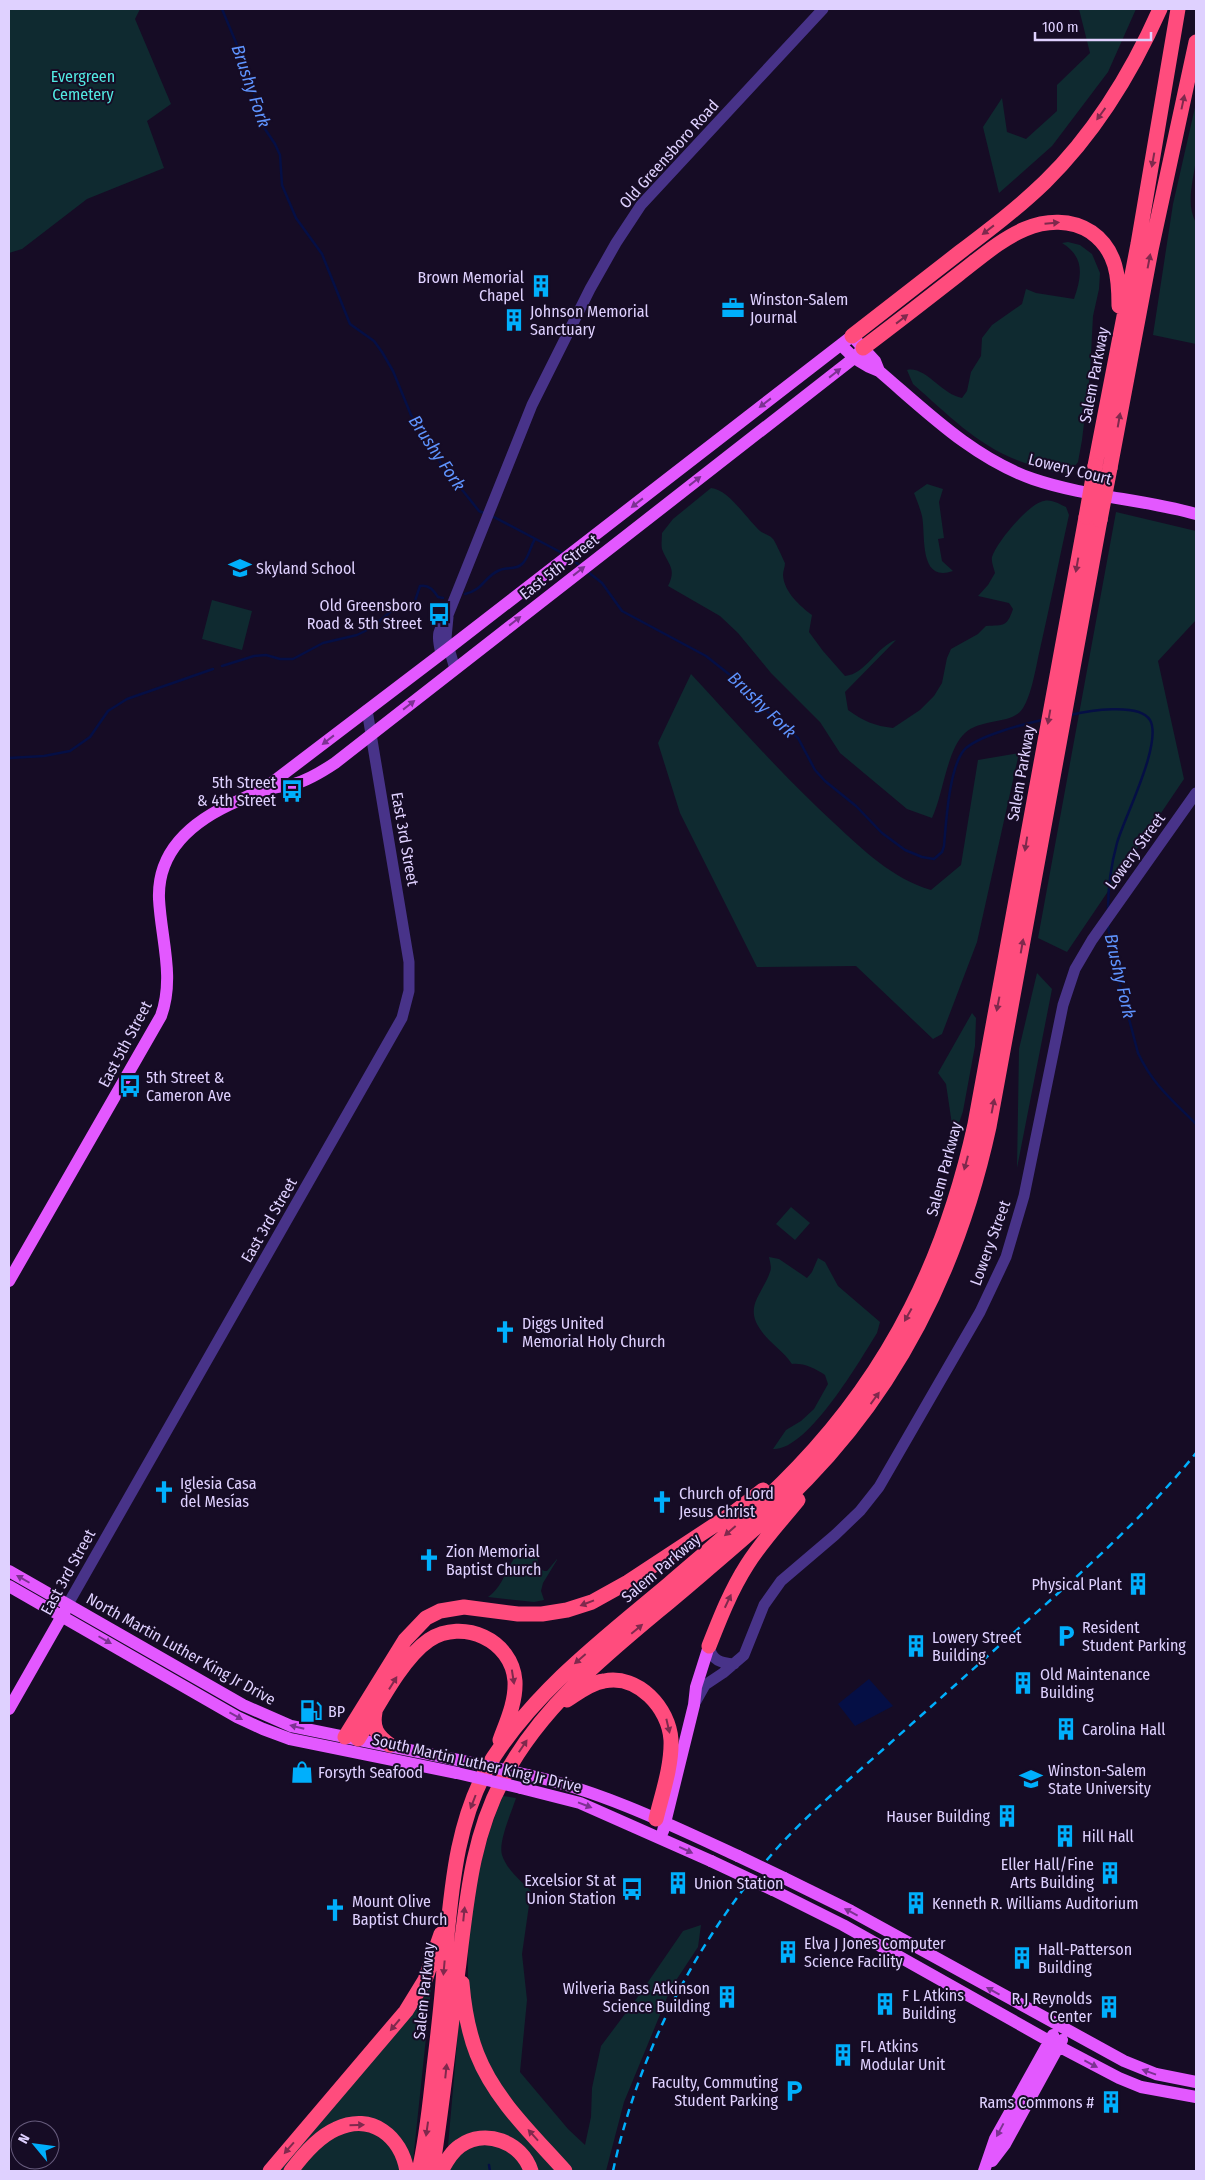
<svg xmlns="http://www.w3.org/2000/svg" width="1205" height="2180" viewBox="0 0 1205 2180" font-family="'Fira Sans Condensed',sans-serif">
<rect width="100%" height="100%" fill="#160c25"/>
<path fill="#0f2a30" d="M9,9H140L135,19L171,104L147,121L164,168L87,199L22,249L9,253Z
M1079,9H1136L1108,72L1052,146L999,193L983,127L1002,98L1007,132L1026,139L1057,111V85L1090,53Z
M1196,103C1196,121 1198,140 1196,158C1194,179 1185,203 1196,223V344L1153,335L1173,204Z
M1068,242L1080,245L1092,254L1100,273L1099,289L1093,316L1090,373L1082,440L1078,462L1071,471C1057,474 1047,471 1034,466C982,451 952,418 913,384L907,370C926,366 942,395 962,398L967,391L971,372L981,356L982,338L992,325L1022,304L1026,289L1036,293L1074,299C1082,276 1085,257 1062,243Z
M927,484L943,489L939,502L944,538L938,539L942,561L953,571C918,583 926,535 922,516C920,508 917,501 914,493Z
M711,488C728,489 747,519 760,531C764,534 770,535 773,539C775,541 784,561 785,563C785,567 783,571 783,575C784,592 800,606 812,615L809,632L823,651L845,676C866,674 877,646 896,640L845,692L848,710C863,721 875,726 893,728L920,710L934,696L942,683L947,658L951,649L978,634L986,626C1004,625 1007,627 1013,609L1009,603L978,596L988,585L995,573C994,568 991,562 992,557C996,543 1029,503 1044,501C1052,499 1059,504 1066,507L1069,515C1059,560 1050,605 1040,649C1036,666 1032,694 1023,708C1013,725 981,718 965,733C947,749 943,795 932,818L907,809L840,753L820,722L771,673L738,633L720,616L668,586C677,568 668,565 662,549C661,544 662,538 662,533L673,519Z
M1116,512L1196,531V620L1158,661L1184,779L1067,952L1038,938Z
M212,600L252,611L242,650L202,639Z
M691,674C738,725 784,777 834,823C863,850 893,879 931,890L961,865L978,760L1019,753L977,942L942,1034L933,1039L856,966L757,967L680,813L658,743Z
M1037,973L1052,989L1017,1168L1019,1049Z
M972,1013L976,1018L975,1046L963,1111L954,1138L946,1084L938,1073Z
M791,1207L810,1223L795,1240L776,1224Z
M769,1257L779,1259L807,1278L812,1272L818,1258L825,1262L838,1286L880,1322L877,1333C860,1360 808,1451 773,1449L786,1430L801,1421L814,1409L828,1384L825,1375C814,1368 804,1363 792,1364C783,1350 769,1343 760,1329C744,1306 763,1293 770,1272C772,1268 770,1262 769,1257Z
M529,1545L535,1548L539,1567L544,1571H547L557,1559V1560L543,1583L541,1591L544,1600L534,1602L488,1597C508,1583 505,1559 529,1545Z
M503,1796L516,1798C512,1811 498,1842 502,1855C507,1870 520,1880 531,1891L522,1954L527,2000L520,2072L568,2129L585,2145L591,2117L592,2088L601,2046L637,1998L683,1931L701,1925L698,1947L671,1988L624,2102L606,2171H573C552,2149 533,2126 514,2102C507,2093 499,2085 493,2075C448,2003 471,1869 503,1796Z
M426,1990H431L413,2161L358,2120L286,2171H275Z
M462,2020L467,2042L560,2171H537L518,2145L448,2146L459,2021Z
M356,2128L386,2138L403,2171H297L324,2142Z
M482,2142L511,2150L527,2171H445L452,2159Z"/>
<path fill="#050f45" d="M869,1679L893,1706L855,1726L838,1704Z"/>
<g fill="none" stroke-linecap="round" stroke-linejoin="round">
<path stroke="#050f45" stroke-width="2.5" d="M222,9L249,74L261,123L275,144L280,155L282,185L296,218L322,254L350,324L374,341L382,352L393,371L411,415L425,434L440,462L479,511L484,513
M492,516L564,554
M571,559L581,566
M587,571L602,583L622,611L706,656L730,675L745,685L759,704L798,738L815,770L825,781L856,806L882,833L905,850L922,857L934,859L942,852L944,846C946,823 949,768 964,750C977,736 1024,724 1042,720
M465,594C484,590 484,576 500,570C507,567 516,570 522,564C529,558 530,547 535,539
M222,666L254,656L266,655L280,659H293L323,643L357,635L371,628L395,608L408,607L415,601L420,586C429,584 434,591 438,597L443,598
M1070,715C1087,711 1139,702 1150,720C1163,743 1124,818 1117,843C1111,865 1108,888 1108,910
M9,758L44,756L70,751L90,737L108,711L127,699L213,669
M1108,926L1114,962L1138,1053C1153,1085 1172,1100 1196,1124
M489,2165L490,2171"/>
<path stroke="#483389" stroke-width="11" d="M448,617L446,638L455,669
M441,653C436,634 438,631 448,615L532,405L590,289L616,243L641,205L823,9
M68,1604L402,1018L409,991V962L367,710
M709,1646C712,1661 721,1663 734,1664
M696,1701L705,1685L723,1673L744,1655L764,1605L781,1581L835,1535L860,1511L879,1487L980,1312L1006,1257L1024,1196L1063,1005L1075,969L1092,940L1196,793"/>
<path stroke="#e358ff" stroke-width="12" d="M841,345C852,357 863,366 879,371C927,412 973,458 1033,479C1086,497 1143,499 1196,514
M265,788L449,648L852,336L875,361L879,371
M9,1281L161,1016C175,977 161,939 159,899C157,848 197,818 240,800C248,796 256,792 264,790C274,787 285,786 294,784C309,780 323,771 335,763L854,358L863,348
M9,1571L243,1705L291,1726L463,1761
M9,1586L237,1717L263,1729L290,1739L457,1773
M9,1709L66,1609
M528,1775C601,1791 669,1824 738,1856
M521,1788L580,1803L711,1861
M663,1831L694,1705L696,1687L709,1646
M784,1878L851,1911L1124,2061L1156,2074L1196,2082
M773,1890L843,1925L1058,2046L1119,2078L1141,2087L1196,2097
M992,2161L1005,2144L1062,2040
M984,2171L995,2139L1053,2035"/>
<path stroke="#ff4c7d" stroke-width="15" d="M852,336C888,308 924,280 960,252C989,230 1018,208 1045,182C1095,133 1132,72 1160,9
M863,348C895,324 927,299 959,274C980,258 1001,239 1025,229C1046,220 1071,219 1091,232C1117,250 1119,278 1119,306
M1095,466L1138,244L1178,9
M1110,468L1151,250L1196,42
M709,1646C720,1618 731,1590 747,1565C762,1541 781,1521 798,1500
M567,1700C578,1693 590,1683 604,1681C638,1674 669,1708 671,1740C672,1766 662,1794 656,1819
M375,1712C372,1728 377,1736 390,1745
M345,1737L405,1640L426,1618L440,1611L464,1607L518,1614H542L567,1610L592,1602L628,1582L736,1511L763,1490
M358,1739C376,1710 401,1659 429,1640C463,1618 512,1640 515,1681C516,1702 507,1721 500,1740
M462,1983C464,2007 468,2031 477,2054C495,2100 533,2135 565,2171
M270,2171L406,2011L425,1980L441,1934
M291,2171C302,2156 318,2137 336,2129C372,2112 401,2137 407,2171
M419,2171C427,2137 430,2102 434,2067C438,2034 442,2001 444,1968C451,1896 454,1821 493,1758C538,1688 606,1637 669,1584C713,1546 758,1509 798,1467C892,1369 946,1256 975,1124L1086,517
M432,2171C443,2102 450,2032 459,1963C467,1898 472,1836 504,1777C546,1698 620,1644 687,1587C728,1552 769,1518 807,1479C902,1381 960,1260 989,1127L1100,520
M441,2171C446,2162 451,2152 460,2146C485,2128 522,2142 531,2171"/>
<path stroke="#00affc" stroke-width="2.5" stroke-dasharray="8 6" stroke-linecap="butt" d="M613,2171C639,2051 697,1938 779,1846C812,1810 850,1779 887,1746C934,1704 981,1662 1028,1620C1088,1567 1146,1515 1196,1453"/>
<path stroke="#e358ff" stroke-width="12" d="M463,1761L528,1775
M457,1773L521,1788
M738,1856L784,1878
M711,1861L773,1890"/>
<path stroke="#ff4c7d" stroke-width="15" d="M1086,517L1095,466
M1100,520L1110,468"/>
</g>
<defs><path id="oneway-solid" d="M-6-.8H1V-3.2L6.5 0L1 3.2V.8H-6Z" transform="scale(1.25)"/></defs>
<g fill="#7f294d">
<use href="#oneway-solid" transform="translate(1183 102) rotate(-78)"/>
<use href="#oneway-solid" transform="translate(1101 114) rotate(126)"/>
<use href="#oneway-solid" transform="translate(1153 160) rotate(100)"/>
<use href="#oneway-solid" transform="translate(1052 223) rotate(-5)"/>
<use href="#oneway-solid" transform="translate(988 230) rotate(142)"/>
<use href="#oneway-solid" transform="translate(1149 261) rotate(-79)"/>
<use href="#oneway-solid" transform="translate(902 319) rotate(-38)"/>
<use href="#oneway-solid" transform="translate(1119 420) rotate(-80)"/>
<use href="#oneway-solid" transform="translate(1077 565) rotate(100)"/>
<use href="#oneway-solid" transform="translate(1049 717) rotate(100)"/>
<use href="#oneway-solid" transform="translate(1026 844) rotate(99)"/>
<use href="#oneway-solid" transform="translate(1022 946) rotate(-80)"/>
<use href="#oneway-solid" transform="translate(998 1004) rotate(101)"/>
<use href="#oneway-solid" transform="translate(993 1106) rotate(-79)"/>
<use href="#oneway-solid" transform="translate(966 1163) rotate(105)"/>
<use href="#oneway-solid" transform="translate(908 1315) rotate(119)"/>
<use href="#oneway-solid" transform="translate(875 1398) rotate(-54)"/>
<use href="#oneway-solid" transform="translate(730 1531) rotate(139)"/>
<use href="#oneway-solid" transform="translate(728 1601) rotate(-65)"/>
<use href="#oneway-solid" transform="translate(587 1603) rotate(159)"/>
<use href="#oneway-solid" transform="translate(637 1629) rotate(-40)"/>
<use href="#oneway-solid" transform="translate(580 1659) rotate(139)"/>
<use href="#oneway-solid" transform="translate(513 1677) rotate(81)"/>
<use href="#oneway-solid" transform="translate(393 1683) rotate(-58)"/>
<use href="#oneway-solid" transform="translate(668 1726) rotate(77)"/>
<use href="#oneway-solid" transform="translate(523 1746) rotate(-56)"/>
<use href="#oneway-solid" transform="translate(473 1802) rotate(111)"/>
<use href="#oneway-solid" transform="translate(464 1914) rotate(-84)"/>
<use href="#oneway-solid" transform="translate(444 1968) rotate(95)"/>
<use href="#oneway-solid" transform="translate(395 2025) rotate(130)"/>
<use href="#oneway-solid" transform="translate(446 2071) rotate(-84)"/>
<use href="#oneway-solid" transform="translate(357 2125) rotate(-1)"/>
<use href="#oneway-solid" transform="translate(427 2129) rotate(98)"/>
<use href="#oneway-solid" transform="translate(533 2135) rotate(-132)"/>
<use href="#oneway-solid" transform="translate(289 2148) rotate(131)"/>
</g>
<g fill="#7c3292">
<use href="#oneway-solid" transform="translate(835 373) rotate(-38)"/>
<use href="#oneway-solid" transform="translate(765 403) rotate(142)"/>
<use href="#oneway-solid" transform="translate(695 481) rotate(-38)"/>
<use href="#oneway-solid" transform="translate(637 503) rotate(142)"/>
<use href="#oneway-solid" transform="translate(579 571) rotate(-38)"/>
<use href="#oneway-solid" transform="translate(515 621) rotate(-38)"/>
<use href="#oneway-solid" transform="translate(409 705) rotate(-38)"/>
<use href="#oneway-solid" transform="translate(328 740) rotate(142)"/>
<use href="#oneway-solid" transform="translate(23 1579) rotate(-150)"/>
<use href="#oneway-solid" transform="translate(105 1640) rotate(30)"/>
<use href="#oneway-solid" transform="translate(236 1716) rotate(29)"/>
<use href="#oneway-solid" transform="translate(297 1727) rotate(-166)"/>
<use href="#oneway-solid" transform="translate(585 1805) rotate(21)"/>
<use href="#oneway-solid" transform="translate(686 1850) rotate(25)"/>
<use href="#oneway-solid" transform="translate(851 1912) rotate(-152)"/>
<use href="#oneway-solid" transform="translate(993 1991) rotate(-151)"/>
<use href="#oneway-solid" transform="translate(1091 2064) rotate(28)"/>
<use href="#oneway-solid" transform="translate(1149 2072) rotate(-160)"/>
<use href="#oneway-solid" transform="translate(1000 2130) rotate(118)"/>
</g>
<defs>
<symbol id="building-bare" viewBox="-9 -9 18 18"><path d="M-4-6H4V6H1V3H-1V6H-4ZM-2.5-4.3h1.7v1.8h-1.7ZM.8-4.3h1.7v1.8H.8ZM-2.5-1h1.7V.8h-1.7ZM.8-1h1.7V.8H.8Z" fill="#00affc" stroke="#160c25" stroke-width="2.5" paint-order="stroke"/></symbol>
<symbol id="office-bare" viewBox="-9 -9 18 18"><path d="M-6-3h4V-5.5h4V-3h4V5H-6ZM-1-4.5V-3h2v-1.5ZM-6 0V1H6V0Z" fill="#00affc" stroke="#160c25" stroke-width="2.5" paint-order="stroke"/></symbol>
<symbol id="school-bare" viewBox="-9 -9 18 18"><path d="M0-5L7-2L0 1L-7-2ZM-4 1L0 2.5L4 1V4Q0 6-4 4Z" fill="#00affc" stroke="#160c25" stroke-width="2.5" paint-order="stroke"/></symbol>
<symbol id="bus-bare" viewBox="-9 -9 18 18"><path d="M-5-6H5V4H4V6H2V4H-2V6H-4V4H-5ZM-3.5-4V0h7V-4ZM-3.5 1.2v1.5H-2V1.2ZM2 1.2v1.5H3.5V1.2Z" fill="#00affc" stroke="#160c25" stroke-width="2.5" paint-order="stroke"/></symbol>
<symbol id="church-bare" viewBox="-9 -9 18 18"><path d="M-1.2-6h2.4v3.5h3.3v2.4h-3.3V6h-2.4V-.1h-3.3v-2.4h3.3Z" fill="#00affc" stroke="#160c25" stroke-width="2.5" paint-order="stroke"/></symbol>
<symbol id="parking-bare" viewBox="-9 -9 18 18"><path d="M-3.5-5.5H1a3.5 3.5 0 0 1 0 7H-1V5.5H-3.5ZM-1-3.4V-.6H.8a1.4 1.4 0 0 0 0-2.8Z" fill="#00affc" stroke="#160c25" stroke-width="2.5" paint-order="stroke"/></symbol>
<symbol id="fuel-bare" viewBox="-9 -9 18 18"><path d="M-5.5-6h7V0h2V4h1.3V-2.5L3-4.5l.8-.8L6-3V5H2.5V1h-1V6h-7ZM-4.2-4.7v3.2H.2V-4.7Z" fill="#00affc" stroke="#160c25" stroke-width="2.5" paint-order="stroke"/></symbol>
<symbol id="shop-bare" viewBox="-9 -9 18 18"><path d="M-5-2.5h2.3a2.7 3.5 0 0 1 5.4 0H5L5.5 6h-11ZM-1.5-2.5h3a1.5 2.3 0 0 0-3 0Z" fill="#00affc" stroke="#160c25" stroke-width="2.5" paint-order="stroke"/></symbol>
<symbol id="university-bare" viewBox="-9 -9 18 18"><path d="M0-5L7-2L0 1L-7-2ZM-4 1L0 2.5L4 1V4Q0 6-4 4Z" fill="#00affc" stroke="#160c25" stroke-width="2.5" paint-order="stroke"/></symbol>
</defs>
<g fill-rule="evenodd">
<use href="#building-bare" x="525" y="270" width="32" height="32"/>
<use href="#office-bare" x="717" y="292" width="32" height="32"/>
<use href="#building-bare" x="498" y="304" width="32" height="32"/>
<use href="#school-bare" x="224" y="552" width="32" height="32"/>
<use href="#bus-bare" x="423" y="598" width="32" height="32"/>
<use href="#bus-bare" x="276" y="775" width="32" height="32"/>
<use href="#bus-bare" x="114" y="1070" width="32" height="32"/>
<use href="#church-bare" x="489" y="1316" width="32" height="32"/>
<use href="#church-bare" x="148" y="1476" width="32" height="32"/>
<use href="#church-bare" x="646" y="1486" width="32" height="32"/>
<use href="#church-bare" x="413" y="1544" width="32" height="32"/>
<use href="#building-bare" x="1122" y="1568" width="32" height="32"/>
<use href="#parking-bare" x="1050" y="1620" width="32" height="32"/>
<use href="#building-bare" x="900" y="1630" width="32" height="32"/>
<use href="#building-bare" x="1007" y="1667" width="32" height="32"/>
<use href="#fuel-bare" x="295" y="1695" width="32" height="32"/>
<use href="#building-bare" x="1050" y="1713" width="32" height="32"/>
<use href="#shop-bare" x="286" y="1756" width="32" height="32"/>
<use href="#university-bare" x="1015" y="1763" width="32" height="32"/>
<use href="#building-bare" x="991" y="1800" width="32" height="32"/>
<use href="#building-bare" x="1049" y="1820" width="32" height="32"/>
<use href="#building-bare" x="1094" y="1857" width="32" height="32"/>
<use href="#building-bare" x="662" y="1867" width="32" height="32"/>
<use href="#bus-bare" x="616" y="1873" width="32" height="32"/>
<use href="#building-bare" x="900" y="1887" width="32" height="32"/>
<use href="#church-bare" x="319" y="1894" width="32" height="32"/>
<use href="#building-bare" x="772" y="1936" width="32" height="32"/>
<use href="#building-bare" x="1006" y="1942" width="32" height="32"/>
<use href="#building-bare" x="711" y="1981" width="32" height="32"/>
<use href="#building-bare" x="869" y="1988" width="32" height="32"/>
<use href="#building-bare" x="1093" y="1991" width="32" height="32"/>
<use href="#building-bare" x="827" y="2039" width="32" height="32"/>
<use href="#parking-bare" x="778" y="2075" width="32" height="32"/>
<use href="#building-bare" x="1095" y="2086" width="32" height="32"/>
</g>
<g text-anchor="middle" dominant-baseline="central" stroke-width="4" stroke-linejoin="round" paint-order="stroke">
<g font-size="16" fill="#52eae3" stroke="#160c25">
<text x="83" y="76">Evergreen<tspan x="83" dy="18">Cemetery</tspan></text>
</g>
<g font-size="16" fill="#dfd1ff" stroke="#160c25">
<text transform="translate(669 154) rotate(-48)">Old Greensboro Road</text>
<text transform="translate(1094 375) rotate(-79)">Salem Parkway</text>
<text transform="translate(1070 469) rotate(14)">Lowery Court</text>
<text transform="translate(559 567) rotate(-38)">East 5th Street</text>
<text transform="translate(1021 773) rotate(-80)">Salem Parkway</text>
<text transform="translate(405 839) rotate(80)">East 3rd Street</text>
<text transform="translate(1135 851) rotate(-54)">Lowery Street</text>
<text transform="translate(125 1044) rotate(-62)">East 5th Street</text>
<text transform="translate(944 1169) rotate(-75)">Salem Parkway</text>
<text transform="translate(269 1220) rotate(-60)">East 3rd Street</text>
<text transform="translate(990 1243) rotate(-70)">Lowery Street</text>
<text transform="translate(661 1568) rotate(-40)">Salem Parkway</text>
<text transform="translate(68 1572) rotate(-61)">East 3rd Street</text>
<text transform="translate(181 1649) rotate(29)">North Martin Luther King Jr Drive</text>
<text transform="translate(477 1763) rotate(13)">South Martin Luther King Jr Drive</text>
<text transform="translate(424 1991) rotate(-84)">Salem Parkway</text>
</g>
<g font-size="16" fill="#dfd1ff" stroke="#160c25" text-anchor="start">
<text x="524" y="277" text-anchor="end">Brown Memorial<tspan x="524" dy="18">Chapel</tspan></text>
<text x="750" y="299">Winston-Salem<tspan x="750" dy="18">Journal</tspan></text>
<text x="530" y="311">Johnson Memorial<tspan x="530" dy="18">Sanctuary</tspan></text>
<text x="256" y="568">Skyland School</text>
<text x="422" y="605" text-anchor="end">Old Greensboro<tspan x="422" dy="18">Road &amp; 5th Street</tspan></text>
<text x="276" y="782" text-anchor="end">5th Street<tspan x="276" dy="18">&amp; 4th Street</tspan></text>
<text x="146" y="1077">5th Street &amp;<tspan x="146" dy="18">Cameron Ave</tspan></text>
<text x="522" y="1323">Diggs United<tspan x="522" dy="18">Memorial Holy Church</tspan></text>
<text x="180" y="1483">Iglesia Casa<tspan x="180" dy="18">del Mesías</tspan></text>
<text x="679" y="1493">Church of Lord<tspan x="679" dy="18">Jesus Christ</tspan></text>
<text x="446" y="1551">Zion Memorial<tspan x="446" dy="18">Baptist Church</tspan></text>
<text x="1122" y="1584" text-anchor="end">Physical Plant</text>
<text x="1082" y="1627">Resident<tspan x="1082" dy="18">Student Parking</tspan></text>
<text x="932" y="1637">Lowery Street<tspan x="932" dy="18">Building</tspan></text>
<text x="1040" y="1674">Old Maintenance<tspan x="1040" dy="18">Building</tspan></text>
<text x="328" y="1711">BP</text>
<text x="1082" y="1729">Carolina Hall</text>
<text x="1048" y="1770">Winston-Salem<tspan x="1048" dy="18">State University</tspan></text>
<text x="318" y="1772">Forsyth Seafood</text>
<text x="990" y="1816" text-anchor="end">Hauser Building</text>
<text x="1082" y="1836">Hill Hall</text>
<text x="1094" y="1864" text-anchor="end">Eller Hall/Fine<tspan x="1094" dy="18">Arts Building</tspan></text>
<text x="616" y="1880" text-anchor="end">Excelsior St at<tspan x="616" dy="18">Union Station</tspan></text>
<text x="694" y="1883">Union Station</text>
<text x="352" y="1901">Mount Olive<tspan x="352" dy="18">Baptist Church</tspan></text>
<text x="932" y="1903">Kenneth R. Williams Auditorium</text>
<text x="804" y="1943">Elva J Jones Computer<tspan x="804" dy="18">Science Facility</tspan></text>
<text x="1038" y="1949">Hall-Patterson<tspan x="1038" dy="18">Building</tspan></text>
<text x="710" y="1988" text-anchor="end">Wilveria Bass Atkinson<tspan x="710" dy="18">Science Building</tspan></text>
<text x="902" y="1995">F L Atkins<tspan x="902" dy="18">Building</tspan></text>
<text x="1092" y="1998" text-anchor="end">R J Reynolds<tspan x="1092" dy="18">Center</tspan></text>
<text x="860" y="2046">FL Atkins<tspan x="860" dy="18">Modular Unit</tspan></text>
<text x="778" y="2082" text-anchor="end">Faculty, Commuting<tspan x="778" dy="18">Student Parking</tspan></text>
<text x="1094" y="2102" text-anchor="end">Rams Commons #</text>
</g>
<g font-size="18" font-style="italic" fill="#5f94ff" stroke="#160c25">
<text transform="translate(251 86) rotate(71)">Brushy Fork</text>
<text transform="translate(437 453) rotate(56)">Brushy Fork</text>
<text transform="translate(762 705) rotate(44)">Brushy Fork</text>
<text transform="translate(1120 976) rotate(77)">Brushy Fork</text>
</g>
</g>
<rect width="1205" height="2180" fill="none" stroke="#dfd1ff" stroke-width="20"/>
<g transform="translate(35 2145) rotate(299)"><circle r="24" fill="#160c25" stroke="#665b7c"/>
<path d="M0-4L9 19L0 12L-9 19Z" fill="#00affc"/>
<text y="-8" font-size="14" font-weight="bold" text-anchor="middle" fill="#dfd1ff">N</text>
</g>
<path d="M1035 32v8h116v-8" fill="none" stroke="#dfd1ff" stroke-width="2.5"/>
<text x="1042" y="32" font-size="15" fill="#dfd1ff" stroke="#160c25" stroke-width="4" paint-order="stroke">100 m</text>
</svg>
